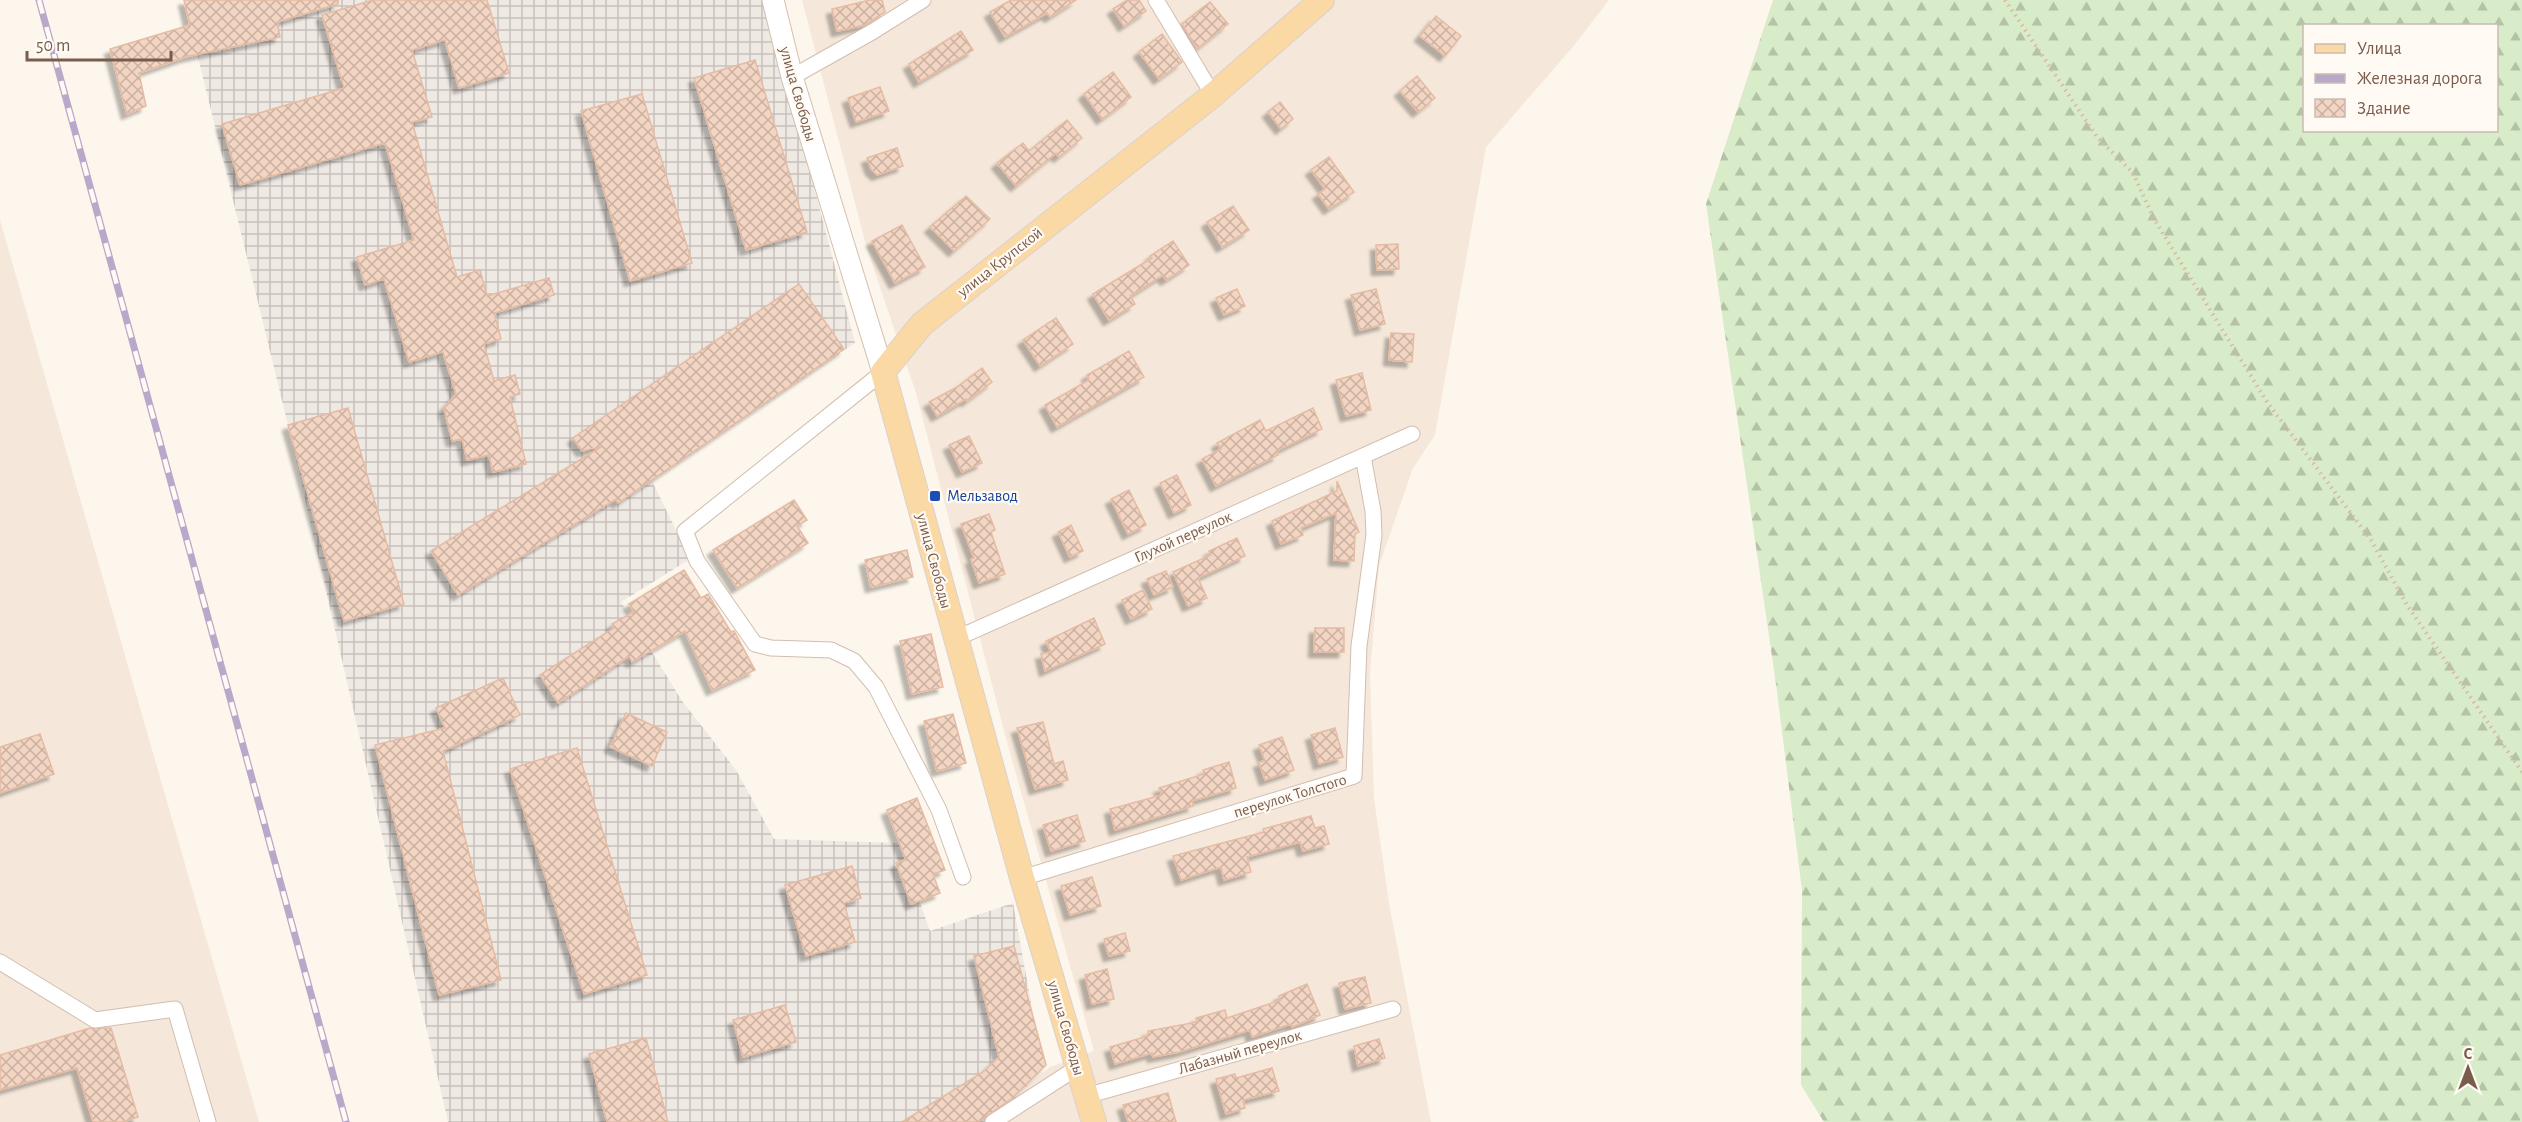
<svg xmlns="http://www.w3.org/2000/svg" width="2522" height="1122" viewBox="0 0 2522 1122" font-family="'Alegreya Sans',sans-serif">
<defs>
<pattern id="industrial-grid" width="8" height="8" patternUnits="userSpaceOnUse" patternTransform="scale(1.5)"><rect width="8" height="8" fill="#efe9e4"/><path d="M0 4h8M4 0v8" fill="none" stroke="#c7c0bb"/></pattern>
<pattern id="forest-firs" width="22" height="20" patternUnits="userSpaceOnUse" patternTransform="scale(1.5)"><rect width="22" height="20" fill="#d8ecc9"/><path d="M5 1l3.5 6h-7zM16 11l3.5 6h-7z" fill="#b4c2a5"/></pattern>
<pattern id="building-cross-hatch" width="8" height="8" patternUnits="userSpaceOnUse" patternTransform="scale(1.5)"><rect width="8" height="8" fill="#f3d5c3"/><path d="M0 0l8 8M0 8l8-8" fill="none" stroke="#cab0a1"/></pattern>
<filter id="shadow"><feDropShadow dx="-5.5" dy="5.5" stdDeviation="1.5" flood-color="#0004"/></filter>
</defs>
<rect width="100%" height="100%" fill="#fdf6ec"/>
<path fill="#f5e8da" d="M802,0H1609L1572,48L1486,147L1435,435L1413,468L1379,566L1370,673L1374,798L1389,903L1431,1122H979L1050,1067L1094,1051L1007,742L916,393L867,249Z
M0,220L259,1122H0Z"/>
<path fill="url(#industrial-grid)" d="M184,0H765L855,343L652,481L690,559L621,602L682,701L736,770L774,839L899,843L930,931L1013,903L1039,1047L1046,1065L1005,1109L985,1122H448L288,425Z"/>
<path fill="url(#forest-firs)" fill-rule="evenodd" d="M1773,0H2522V1122H1824L1801,1085L1802,890L1776,684L1706,204ZM2304,26H2496V130H2304Z"/>
<path fill="url(#building-cross-hatch)" stroke="#e6bba3" stroke-width="1.5" filter="url(#shadow)" d="M184,0H338V4L277,22L280,37L185,57L139,73L146,106L127,114L110,49L190,25Z
M373,0H487L509,73L459,88L445,40L412,50L432,117L412,122L457,277L480,270L487,296L549,278L554,295L494,313L501,339L484,344L494,381L515,375L520,394L510,397L526,464L493,472L489,455L467,460L462,439L452,441L444,408L456,394L443,352L409,362L384,279L365,285L357,257L414,240L385,143L240,185L222,124L344,88L322,15Z
M870,0H882L885,12L865,25L837,31L832,9Z
M1011,0H1076L1050,17L1047,13L1005,37L990,12Z
M1127,0H1139L1146,11L1124,26L1113,9Z
M1210,2L1228,24L1197,49L1182,24Z
M1436,16L1461,36L1445,56L1420,36Z
M961,31L973,50L919,82L909,64Z
M1162,34L1182,62L1159,79L1139,52Z
M755,60L807,232L746,250L694,78Z
M1113,72L1131,97L1102,119L1084,94Z
M1417,76L1435,98L1418,112L1400,91Z
M880,87L889,111L856,122L848,98Z
M642,94L692,263L630,281L581,111Z
M1280,102L1293,119L1281,129L1268,112Z
M1067,120L1082,138L1059,157L1056,153L1016,186L997,163L1023,143L1029,151Z
M897,148L903,166L877,175L871,169L867,158Z
M1329,157L1354,192L1329,209L1318,194L1325,189L1311,170Z
M966,196L990,219L954,251L930,227Z
M1233,206L1249,230L1222,247L1207,222Z
M902,225L925,267L895,283L872,241Z
M1173,241L1189,265L1166,280L1163,275L1130,296L1135,304L1109,320L1093,294L1152,258L1150,256Z
M1398,244L1399,269L1377,270L1376,245Z
M799,284L844,349L618,503L616,499L458,595L431,551L601,447L582,451L573,438Z
M1237,289L1245,306L1224,315L1216,298Z
M1376,289L1385,324L1360,330L1351,295Z
M1056,318L1073,344L1040,366L1023,340Z
M1391,333L1414,334L1412,362L1389,360Z
M1129,351L1144,377L1057,427L1045,405L1089,380L1087,375Z
M982,368L992,382L967,401L966,399L937,416L929,402L957,387Z
M1362,373L1371,410L1346,416L1336,380Z
M348,408L404,604L344,621L288,425Z
M1313,408L1322,429L1276,451L1278,455L1216,486L1202,459L1221,449L1217,443L1260,420L1266,431Z
M969,436L982,463L962,472L949,445Z
M1177,475L1191,505L1174,513L1160,483Z
M1337,481L1359,532L1355,534L1354,561L1334,560L1336,513L1301,528L1303,535L1281,544L1272,521L1337,491Z
M1129,490L1146,525L1128,534L1111,499Z
M794,500L807,520L797,526L808,543L737,588L713,550Z
M989,514L995,530L991,532L1005,574L979,583L971,559L974,558L961,524Z
M1071,525L1083,551L1070,557L1058,532Z
M1237,538L1245,556L1198,578L1207,598L1188,606L1173,572L1211,555L1209,551Z
M907,550L913,577L871,587L865,560Z
M684,570L701,598L708,594L731,632L734,631L755,670L712,690L685,631L632,662L629,656L558,703L540,675L614,628L612,624L634,612L629,604Z
M1166,571L1173,587L1154,595L1147,579Z
M1143,590L1152,609L1131,619L1122,600Z
M1094,618L1105,644L1045,671L1041,654L1051,652L1046,641Z
M1315,628H1344V652H1314Z
M931,634L943,687L912,694L900,641Z
M503,678L520,715L443,751L501,980L439,995L375,745L445,728L436,708Z
M626,713L667,732L652,766L610,747Z
M953,714L966,763L937,771L924,721Z
M1043,722L1054,764L1063,761L1068,780L1035,789L1017,728Z
M1335,728L1343,757L1319,764L1311,735Z
M40,734L54,774L0,793V747Z
M1282,737L1294,770L1265,780L1259,762L1265,761L1259,745Z
M577,748L647,975L584,994L510,769Z
M1229,762L1236,788L1192,801L1193,806L1115,830L1110,809L1162,795L1159,788L1204,774L1203,770Z
M917,798L945,870L933,874L940,893L911,904L896,863L906,860L887,810Z
M1077,815L1085,841L1051,851L1043,825Z
M1311,816L1315,828L1324,826L1329,844L1303,851L1300,842L1247,857L1251,872L1224,880L1221,867L1181,880L1173,856L1264,832L1263,829Z
M852,866L861,898L844,903L855,942L806,956L785,885Z
M1092,877L1101,906L1070,915L1061,886Z
M1125,933L1130,951L1109,956L1104,939Z
M1014,946L1046,1065L1011,1099L978,1122H902L983,1072L999,1057L974,956Z
M1107,969L1114,999L1092,1004L1085,975Z
M1365,977L1371,1003L1345,1009L1339,983Z
M1307,984L1320,1015L1292,1027L1291,1024L1252,1037L1250,1030L1179,1052L1153,1057L1152,1053L1115,1064L1110,1047L1148,1036V1031L1197,1022L1196,1018L1225,1010L1227,1018L1281,1000L1279,996Z
M785,1005L796,1042L743,1057L733,1020Z
M90,1028H111L138,1117L122,1122H93L77,1068L0,1090V1055Z
M646,1038L668,1122H607L589,1054Z
M1379,1039L1385,1058L1358,1066L1354,1046Z
M1272,1068L1279,1091L1243,1100L1245,1108L1226,1114L1216,1079L1235,1074L1236,1078Z
M1168,1093L1176,1122H1128L1123,1105Z"/>
<g fill="none" stroke-linecap="round" stroke-linejoin="round">
<defs>
<path id="street" d="M1156,0L1213,95
M792,77L872,32L923,0
M883,372L685,531L697,561L755,644L771,648L831,650L854,661L876,687L939,810L963,877
M955,639L1412,434
M1022,878L1354,776L1359,646L1374,535L1373,511L1363,456
M0,962L95,1020L175,1009L208,1122
M1086,1096L1393,1009
M993,1122L1078,1067"/>
<path id="secondary" d="M773,0L792,77L883,372"/>
<path id="primary" d="M1094,1122L1022,878L883,372L922,324L1213,95L1322,0"/>
</defs>
<use href="#street" stroke="#d1beb0" stroke-width="17"/>
<use href="#secondary" stroke="#d6c0b0" stroke-width="23"/>
<use href="#primary" stroke="#dad1cd" stroke-width="26"/>
<path stroke="#d9b8a5" stroke-width="4" stroke-dasharray="1.5 4.5" stroke-linecap="butt" d="M2005,0L2097,137L2133,173L2154,219L2267,402L2371,540L2407,605L2522,772"/>
<use href="#street" stroke="#fff" stroke-width="15"/>
<use href="#secondary" stroke="#fff" stroke-width="21"/>
<use href="#primary" stroke="#fbd9a5" stroke-width="24"/>
<defs>
<path id="rail" d="M39,0L346,1122"/>
</defs>
<use href="#rail" stroke="#b9a8c9" stroke-width="7"/>
<use href="#rail" stroke="#fffaf3" stroke-width="4.5" stroke-dasharray="14" stroke-linecap="butt"/>
</g>
<rect fill="#1a4fb4" stroke="#fffaf3" stroke-width="2" x="929" y="490" width="12" height="12" rx="3"/>
<g text-anchor="middle" dominant-baseline="central" stroke-width="4.5" stroke-linejoin="round" paint-order="stroke">
<g font-size="16" fill="#7a5c4d" stroke="#fffaf3">
<text transform="translate(798 94) rotate(74)">улица Свободы</text>
<text transform="translate(1000 262) rotate(-38)">улица Крупской</text>
<text transform="translate(1183 537) rotate(-24)">Глухой переулок</text>
<text transform="translate(934 561) rotate(75)">улица Свободы</text>
<text transform="translate(1290 796) rotate(-17)">переулок Толстого</text>
<text transform="translate(1066 1028) rotate(74)">улица Свободы</text>
<text transform="translate(1240 1052) rotate(-16)">Лабазный переулок</text>
</g>
<g font-size="16" fill="#164399" stroke="#fffaf3" text-anchor="start">
<text x="947" y="496">Мельзавод</text>
</g>
</g>
<rect x="2303" y="24" width="195" height="108" fill="#fffaf3" stroke="#cabbb1" stroke-width="1.5"/>
<rect x="2315" y="44" width="30" height="9" fill="#fbd9a5" stroke="#cabbb1" stroke-width="1.5"/>
<text x="2357" y="54" font-size="18" fill="#7a5c4d">Улица</text>
<rect x="2315" y="74" width="30" height="9" fill="#b9a8c9" stroke="#cabbb1" stroke-width="1.5"/>
<text x="2357" y="84" font-size="18" fill="#7a5c4d">Железная дорога</text>
<rect x="2315" y="99" width="30" height="18" fill="url(#building-cross-hatch)" stroke="#cabbb1" stroke-width="1.5"/>
<text x="2357" y="114" font-size="18" fill="#7a5c4d">Здание</text>
<g transform="translate(2468 1068)" stroke="#fffaf3" stroke-width="4.5" paint-order="stroke">
<path d="M0-4.5L10 22L0 15L-10 22Z" fill="#7a5c4d"/>
<text y="-9" font-size="16" font-weight="bold" text-anchor="middle" fill="#7a5c4d">С</text>
</g>
<path d="M27 51v9h144v-9" fill="none" stroke="#7a5c4d" stroke-width="3"/>
<text x="36" y="51" font-size="18" fill="#7a5c4d" stroke="#fffaf3" stroke-width="4.5" paint-order="stroke">50 m</text>
</svg>
